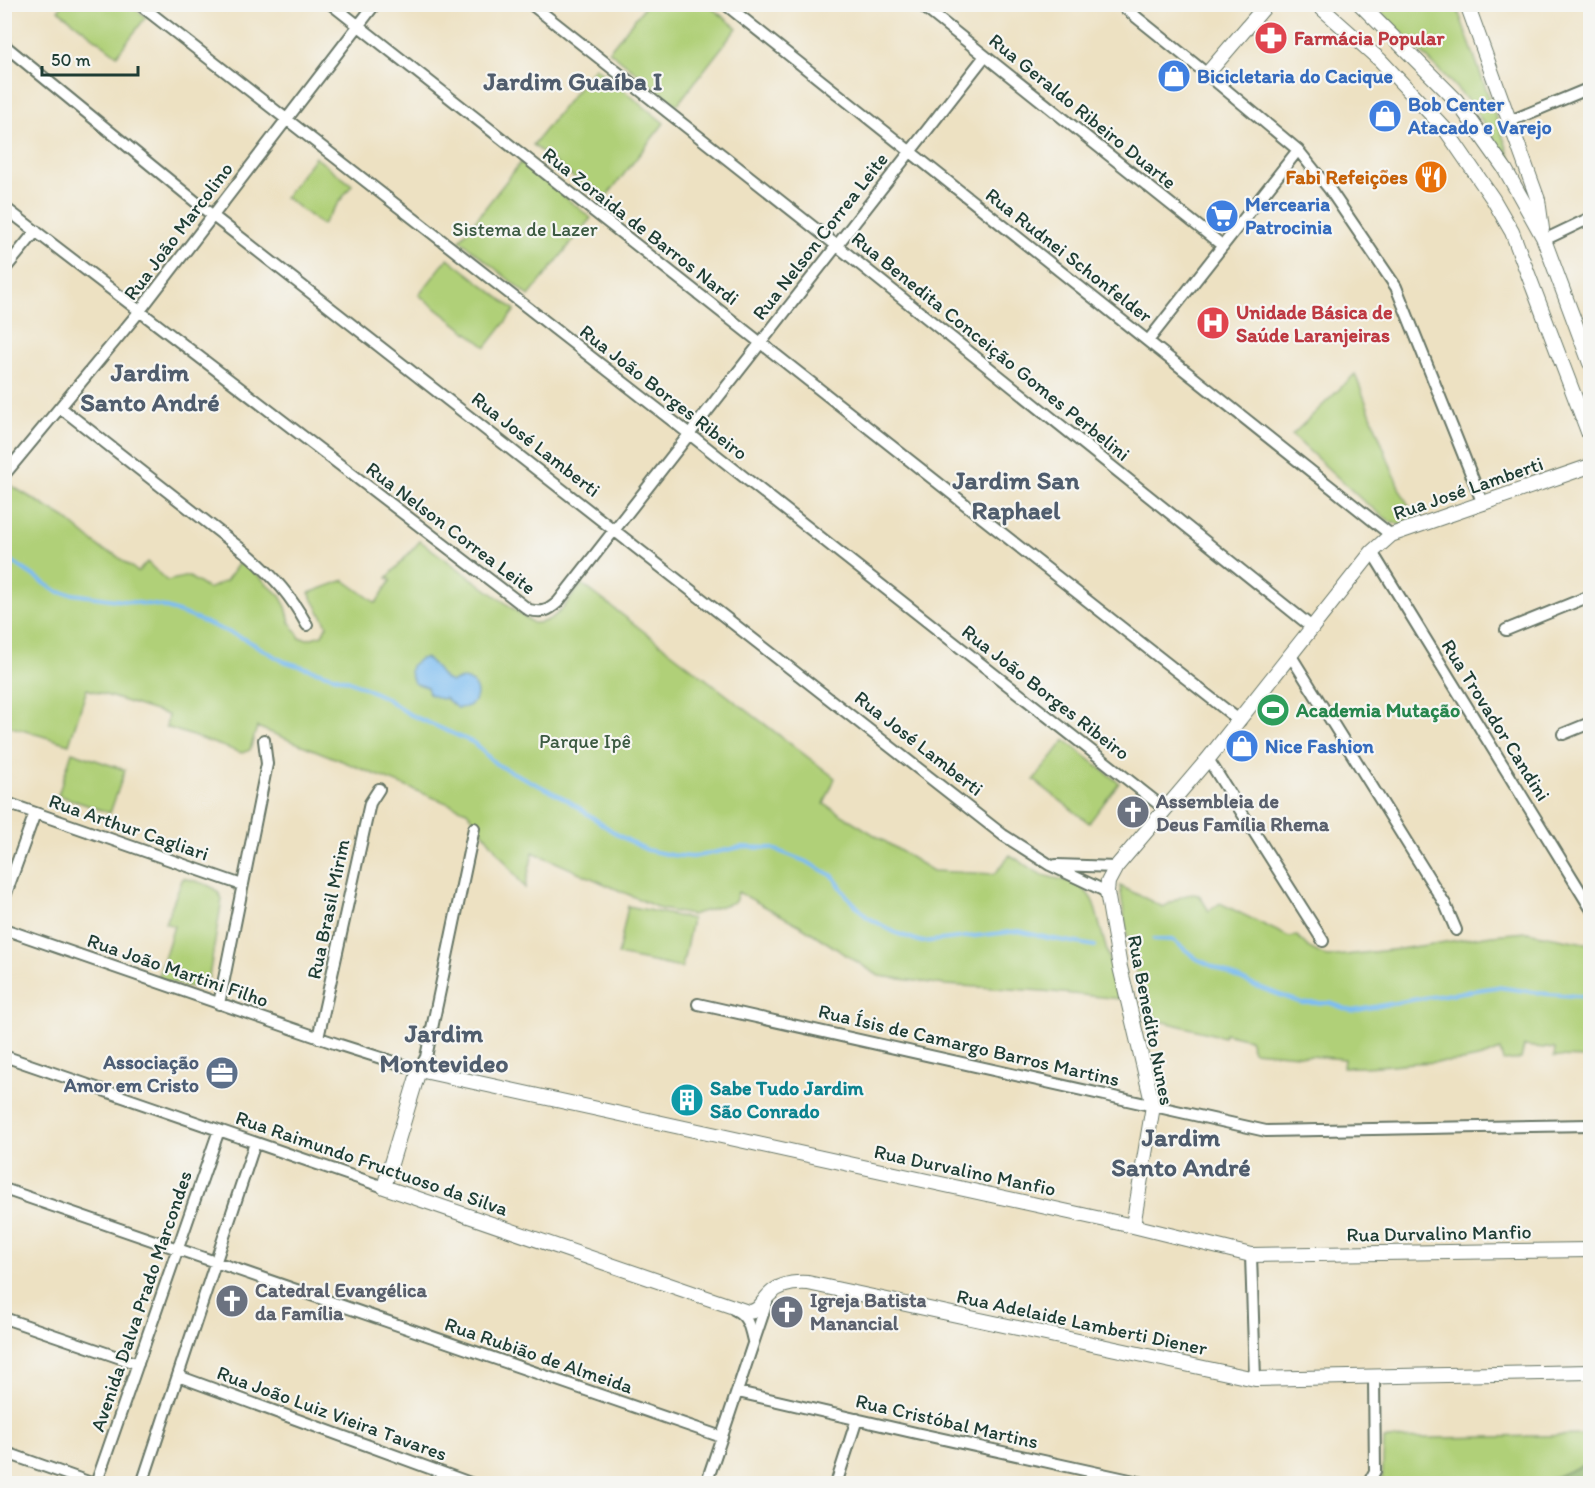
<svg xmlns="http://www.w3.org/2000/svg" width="1595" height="1488" viewBox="0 0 1595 1488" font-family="Itim,sans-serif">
<rect width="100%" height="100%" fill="#f6f6f2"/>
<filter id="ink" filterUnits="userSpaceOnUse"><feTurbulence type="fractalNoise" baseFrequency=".0167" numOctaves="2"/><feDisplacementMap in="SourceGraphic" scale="12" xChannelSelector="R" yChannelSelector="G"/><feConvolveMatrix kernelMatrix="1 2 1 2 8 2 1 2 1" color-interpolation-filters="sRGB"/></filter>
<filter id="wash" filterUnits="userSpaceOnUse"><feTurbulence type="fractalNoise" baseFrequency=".008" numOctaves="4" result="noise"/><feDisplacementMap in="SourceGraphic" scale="24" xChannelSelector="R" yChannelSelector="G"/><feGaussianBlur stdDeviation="1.35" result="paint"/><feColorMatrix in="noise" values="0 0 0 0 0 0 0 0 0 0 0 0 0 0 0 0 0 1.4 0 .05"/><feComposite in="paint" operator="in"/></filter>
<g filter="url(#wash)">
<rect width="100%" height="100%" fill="#ede1c2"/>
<path fill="#b0d078" stroke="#688656" stroke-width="1.5" d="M62,5H129L146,17L117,55L58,10Z
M646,5H708L737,28L677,105L609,51Z
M1374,5H1456L1512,162H1509L1470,103L1447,78Z
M595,67L664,123L603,201L533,145Z
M315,157L352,185L322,225L285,197Z
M521,162L591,218L529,296L460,240Z
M448,258L515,310L486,347L419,295Z
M1355,374L1400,490L1417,520L1403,524L1392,523L1362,500L1292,435Z
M10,485L65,518L103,550L114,554L138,572L147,562L167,581L188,576L208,589L226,581L241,560L280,596L286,607L290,622L300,638L308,639L322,635L327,625L309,593L344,580L376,603L391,580L387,578L420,541L533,623C557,624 567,601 582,584L835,778L824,804L933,871L995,874L1010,855C1021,861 1032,871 1043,875C1065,882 1083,879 1094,904L1120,999L1043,991L946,985L879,976L801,926L738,892L735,902L691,915L661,909L533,852L525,888L467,811L257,727L250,750L242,753L166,727L168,715L87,689L69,744L5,725L4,492Z
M1065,740L1119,783L1089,823L1034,780Z
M72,752L125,770L110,813L58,795Z
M183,878C198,882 216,884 222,899L209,977C195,995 175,983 158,978L174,926L165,923Z
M1120,886L1163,907C1176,900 1184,892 1199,895L1209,911L1220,903L1289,937L1297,936L1309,948L1327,957L1400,949L1492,935L1527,932L1590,944V1058L1554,1057L1555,1049L1524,1046L1521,1059L1503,1061L1500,1050C1468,1065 1447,1061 1413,1063C1390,1065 1367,1068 1343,1067L1344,1059L1253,1051L1249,1039L1225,1033L1224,1037L1149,1018L1127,936Z
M628,906L692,919L682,968L618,955Z
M1590,1435V1462L1542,1483L1382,1484L1384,1439Z"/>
<path fill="#8cb268" stroke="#56784e" stroke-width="1.5" d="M1590,1462V1483H1542Z"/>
<path fill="#7dbdf2" stroke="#4e7d93" stroke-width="1.5" d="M425,658C439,665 436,676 451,682C480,669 488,709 457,708L445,698L441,699L429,694L427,687L414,683L410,672L411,666L420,659Z"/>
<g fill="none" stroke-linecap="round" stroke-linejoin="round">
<path stroke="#7dbdf2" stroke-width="4" d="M4,556L58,592L161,606L187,615L245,639L283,661L350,681L384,697L409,714L474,743L496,764L566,799L618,835L647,850L671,855L693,857L741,847L771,848L807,862L833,876L847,896L867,917L896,933L922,942L1019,931L1048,938L1095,946
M1154,939L1173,940L1197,959L1253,985L1283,996L1302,1003H1330L1352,1011L1411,1000L1497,987L1548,994L1590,997"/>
</g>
</g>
<g filter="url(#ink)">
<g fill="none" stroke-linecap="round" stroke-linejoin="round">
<defs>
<path id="street" d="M139,4L692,436L1165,809
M331,4L1240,721
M531,4L836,245L1313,628
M725,4L1391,535
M920,4L1223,246
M1120,4L1207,74L1298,150L1330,190L1396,287L1483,504
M4,45L213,216L1003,835L1050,865L1107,892
M1508,122L1590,88
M4,207L529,610C543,613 548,611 558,602L985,56
M1544,240L1590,218
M4,270L36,231
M1148,341L1298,150
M61,408L250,556C276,579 290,595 307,625
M4,475L139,312L375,4
M1372,552L1590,907
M1506,630L1590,596
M1291,656L1445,904L1456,930
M1563,734L1590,723
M1208,759L1323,941
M4,802L242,885
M1056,865L1116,867
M4,899L35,813
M4,929L340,1045L419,1070L426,1057L474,828
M219,1004L267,764L264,740
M698,1004L1266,1131L1590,1125
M318,1038L370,803L379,789
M4,1056L384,1187
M4,1189L722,1437
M1251,1255L1255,1379
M735,1310C748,1316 750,1328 753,1341
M4,1318L138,1364
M178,1376L473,1484
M738,1392L916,1433L1148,1484
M4,1452L94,1484
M96,1484L219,1130
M142,1484L255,1143
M706,1484L767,1302
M836,1484L857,1419
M1368,1484L1375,1471L1374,1377"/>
<path id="secondary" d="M1317,4L1380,60L1445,129L1493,199L1512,232L1590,437
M1360,4L1456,100L1505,169L1543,237L1590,363
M1467,4L1538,200L1542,229
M1207,74L1267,4
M1133,1226L1153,1106L1120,967L1107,892L1108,882L1116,867L1208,759L1372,552L1391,535L1590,466
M1590,1250L1251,1255L1133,1226L419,1070L384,1187L748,1312C760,1312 762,1301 770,1294C780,1284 794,1282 808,1283L1255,1379L1590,1372"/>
</defs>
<use href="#street" stroke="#677666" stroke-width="14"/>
<use href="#secondary" stroke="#677666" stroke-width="16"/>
<use href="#street" stroke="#fff" stroke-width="10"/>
<use href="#secondary" stroke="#fff" stroke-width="14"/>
</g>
</g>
<defs>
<symbol id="pharmacy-disc" viewBox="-11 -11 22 22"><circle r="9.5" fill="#e0444e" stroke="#f6f6f2"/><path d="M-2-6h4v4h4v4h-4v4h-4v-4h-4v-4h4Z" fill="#fff"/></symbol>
<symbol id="shop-disc" viewBox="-11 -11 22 22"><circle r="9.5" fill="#3f7fe0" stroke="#f6f6f2"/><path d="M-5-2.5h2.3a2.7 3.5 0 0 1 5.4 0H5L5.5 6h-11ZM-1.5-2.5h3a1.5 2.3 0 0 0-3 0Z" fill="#fff"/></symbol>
<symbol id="restaurant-disc" viewBox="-11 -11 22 22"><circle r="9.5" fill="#e8710a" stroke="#f6f6f2"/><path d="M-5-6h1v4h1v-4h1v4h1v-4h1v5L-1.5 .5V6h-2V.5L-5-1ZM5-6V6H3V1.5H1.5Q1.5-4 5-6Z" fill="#fff"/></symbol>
<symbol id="supermarket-disc" viewBox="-11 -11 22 22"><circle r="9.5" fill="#3f7fe0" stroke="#f6f6f2"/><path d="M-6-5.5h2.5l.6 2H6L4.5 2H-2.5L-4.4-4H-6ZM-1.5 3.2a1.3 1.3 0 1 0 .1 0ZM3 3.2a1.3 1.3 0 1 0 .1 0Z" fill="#fff"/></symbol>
<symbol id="hospital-disc" viewBox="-11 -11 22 22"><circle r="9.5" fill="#e0444e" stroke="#f6f6f2"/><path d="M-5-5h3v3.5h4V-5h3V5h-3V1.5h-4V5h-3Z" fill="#fff"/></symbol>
<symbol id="stadium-disc" viewBox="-11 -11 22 22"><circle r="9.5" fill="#2e9e5b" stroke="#f6f6f2"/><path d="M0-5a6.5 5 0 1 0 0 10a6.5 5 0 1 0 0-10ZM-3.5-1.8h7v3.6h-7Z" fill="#fff"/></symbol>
<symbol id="church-disc" viewBox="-11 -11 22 22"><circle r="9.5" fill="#6b7280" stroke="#f6f6f2"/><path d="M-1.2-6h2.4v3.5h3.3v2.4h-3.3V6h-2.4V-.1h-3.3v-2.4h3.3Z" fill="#fff"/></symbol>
<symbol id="office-disc" viewBox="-11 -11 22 22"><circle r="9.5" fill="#5c6f8a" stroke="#f6f6f2"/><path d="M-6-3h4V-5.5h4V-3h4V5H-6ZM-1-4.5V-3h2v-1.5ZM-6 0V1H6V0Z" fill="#fff"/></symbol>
<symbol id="building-disc" viewBox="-11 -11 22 22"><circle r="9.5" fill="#0f9aa8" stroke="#f6f6f2"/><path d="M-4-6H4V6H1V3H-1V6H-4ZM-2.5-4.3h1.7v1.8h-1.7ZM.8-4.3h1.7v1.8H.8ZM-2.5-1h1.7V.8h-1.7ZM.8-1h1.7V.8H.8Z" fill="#fff"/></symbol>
</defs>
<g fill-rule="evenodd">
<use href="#pharmacy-disc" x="1252" y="19" width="38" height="38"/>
<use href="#shop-disc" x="1155" y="57" width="38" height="38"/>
<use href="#shop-disc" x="1366" y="97" width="38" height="38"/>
<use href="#restaurant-disc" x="1412" y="158" width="38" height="38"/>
<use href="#supermarket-disc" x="1203" y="197" width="38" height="38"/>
<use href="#hospital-disc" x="1194" y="304" width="38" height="38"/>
<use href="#stadium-disc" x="1254" y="691" width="38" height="38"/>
<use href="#shop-disc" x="1223" y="727" width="38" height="38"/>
<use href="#church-disc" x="1114" y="793" width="38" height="38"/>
<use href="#office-disc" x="203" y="1054" width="38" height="38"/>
<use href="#building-disc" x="668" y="1081" width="38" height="38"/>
<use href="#church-disc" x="213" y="1282" width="38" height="38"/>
<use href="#church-disc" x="768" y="1293" width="38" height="38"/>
</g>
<g text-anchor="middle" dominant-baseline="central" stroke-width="4.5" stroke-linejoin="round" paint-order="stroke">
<g font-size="20" font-weight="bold" fill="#be3a42" stroke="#f6f6f2" text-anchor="start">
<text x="1294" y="38">Farmácia Popular</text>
<text x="1236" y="312">Unidade Básica de<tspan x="1236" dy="23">Saúde Laranjeiras</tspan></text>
</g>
<g font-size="20" font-weight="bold" fill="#366cbe" stroke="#f6f6f2" text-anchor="start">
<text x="1197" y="76">Bicicletaria do Cacique</text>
<text x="1408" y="104">Bob Center<tspan x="1408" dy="23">Atacado e Varejo</tspan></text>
<text x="1245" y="204">Mercearia<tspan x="1245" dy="23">Patrocinia</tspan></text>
<text x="1265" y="746">Nice Fashion</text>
</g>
<g font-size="20" fill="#1f3d34" stroke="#f6f6f2">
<text transform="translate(1083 111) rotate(39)">Rua Geraldo Ribeiro Duarte</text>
<text transform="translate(641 226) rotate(38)">Rua Zoraida de Barros Nardi</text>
<text transform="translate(178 231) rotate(-53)">Rua João Marcolino</text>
<text transform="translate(820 236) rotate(-52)">Rua Nelson Correa Leite</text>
<text transform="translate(1069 255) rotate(38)">Rua Rudnei Schonfelder</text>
<text transform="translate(991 346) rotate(39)">Rua Benedita Conceição Gomes Perbelini</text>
<text transform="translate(664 392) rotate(38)">Rua João Borges Ribeiro</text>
<text transform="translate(536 444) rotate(38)">Rua José Lamberti</text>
<text transform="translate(1468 488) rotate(-19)">Rua José Lamberti</text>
<text transform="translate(451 528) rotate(37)">Rua Nelson Correa Leite</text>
<text transform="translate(1046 692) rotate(38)">Rua João Borges Ribeiro</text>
<text transform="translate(1496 720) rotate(58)">Rua Trovador Candini</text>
<text transform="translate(919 743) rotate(38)">Rua José Lamberti</text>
<text transform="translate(129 827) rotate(19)">Rua Arthur Cagliari</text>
<text transform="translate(328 909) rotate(-78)">Rua Brasil Mirim</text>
<text transform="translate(178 970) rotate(19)">Rua João Martini Filho</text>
<text transform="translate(1151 1020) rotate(79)">Rua Benedito Nunes</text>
<text transform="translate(969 1045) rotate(13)">Rua Ísis de Camargo Barros Martins</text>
<text transform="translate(372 1163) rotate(19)">Rua Raimundo Fructuoso da Silva</text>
<text transform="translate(965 1170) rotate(12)">Rua Durvalino Manfio</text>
<text transform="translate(1439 1233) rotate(-1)">Rua Durvalino Manfio</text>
<text transform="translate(141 1301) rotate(-71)">Avenida Dalva Prado Marcondes</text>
<text transform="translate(1082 1322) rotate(12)">Rua Adelaide Lamberti Diener</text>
<text transform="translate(539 1355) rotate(19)">Rua Rubião de Almeida</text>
<text transform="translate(332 1413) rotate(20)">Rua João Luiz Vieira Tavares</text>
<text transform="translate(947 1421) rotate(13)">Rua Cristóbal Martins</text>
</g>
<g font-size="20" font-weight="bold" fill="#c56008" stroke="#f6f6f2" text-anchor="end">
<text x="1408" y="177">Fabi Refeições</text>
</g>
<g font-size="20" fill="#3c5a42" stroke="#f6f6f2">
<text x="525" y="229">Sistema de Lazer</text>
<text x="585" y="741">Parque Ipê</text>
</g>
<g font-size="20" font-weight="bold" fill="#27864d" stroke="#f6f6f2" text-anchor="start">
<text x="1296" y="710">Academia Mutação</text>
</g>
<g font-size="20" font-weight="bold" fill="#5b616d" stroke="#f6f6f2" text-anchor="start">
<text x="1156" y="801">Assembleia de<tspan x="1156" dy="23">Deus Família Rhema</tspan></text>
<text x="255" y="1290">Catedral Evangélica<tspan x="255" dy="23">da Família</tspan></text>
<text x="810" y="1300">Igreja Batista<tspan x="810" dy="23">Manancial</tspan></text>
</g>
<g font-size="20" font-weight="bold" fill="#4e5e75" stroke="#f6f6f2" text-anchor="end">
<text x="199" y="1062">Associação<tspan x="199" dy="23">Amor em Cristo</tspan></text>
</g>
<g font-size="20" font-weight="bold" fill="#0d838f" stroke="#f6f6f2" text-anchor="start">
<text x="710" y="1088">Sabe Tudo Jardim<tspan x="710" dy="23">São Conrado</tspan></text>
</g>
<g font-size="26" font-weight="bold" fill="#505d6d" stroke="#f6f6f2">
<text x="573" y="81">Jardim Guaíba I</text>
<text x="150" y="372">Jardim<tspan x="150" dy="30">Santo André</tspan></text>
<text x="1016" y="480">Jardim San<tspan x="1016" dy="30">Raphael</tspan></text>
<text x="444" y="1033">Jardim<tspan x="444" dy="30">Montevideo</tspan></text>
<text x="1181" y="1137">Jardim<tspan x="1181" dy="30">Santo André</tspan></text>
</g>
</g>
<rect width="1595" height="1488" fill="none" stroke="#f6f6f2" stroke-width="24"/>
<path d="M42 66v9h96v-9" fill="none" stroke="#1f3d34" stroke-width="3"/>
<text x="51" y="66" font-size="18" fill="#1f3d34" stroke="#f6f6f2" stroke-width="4.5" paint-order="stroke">50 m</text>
</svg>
